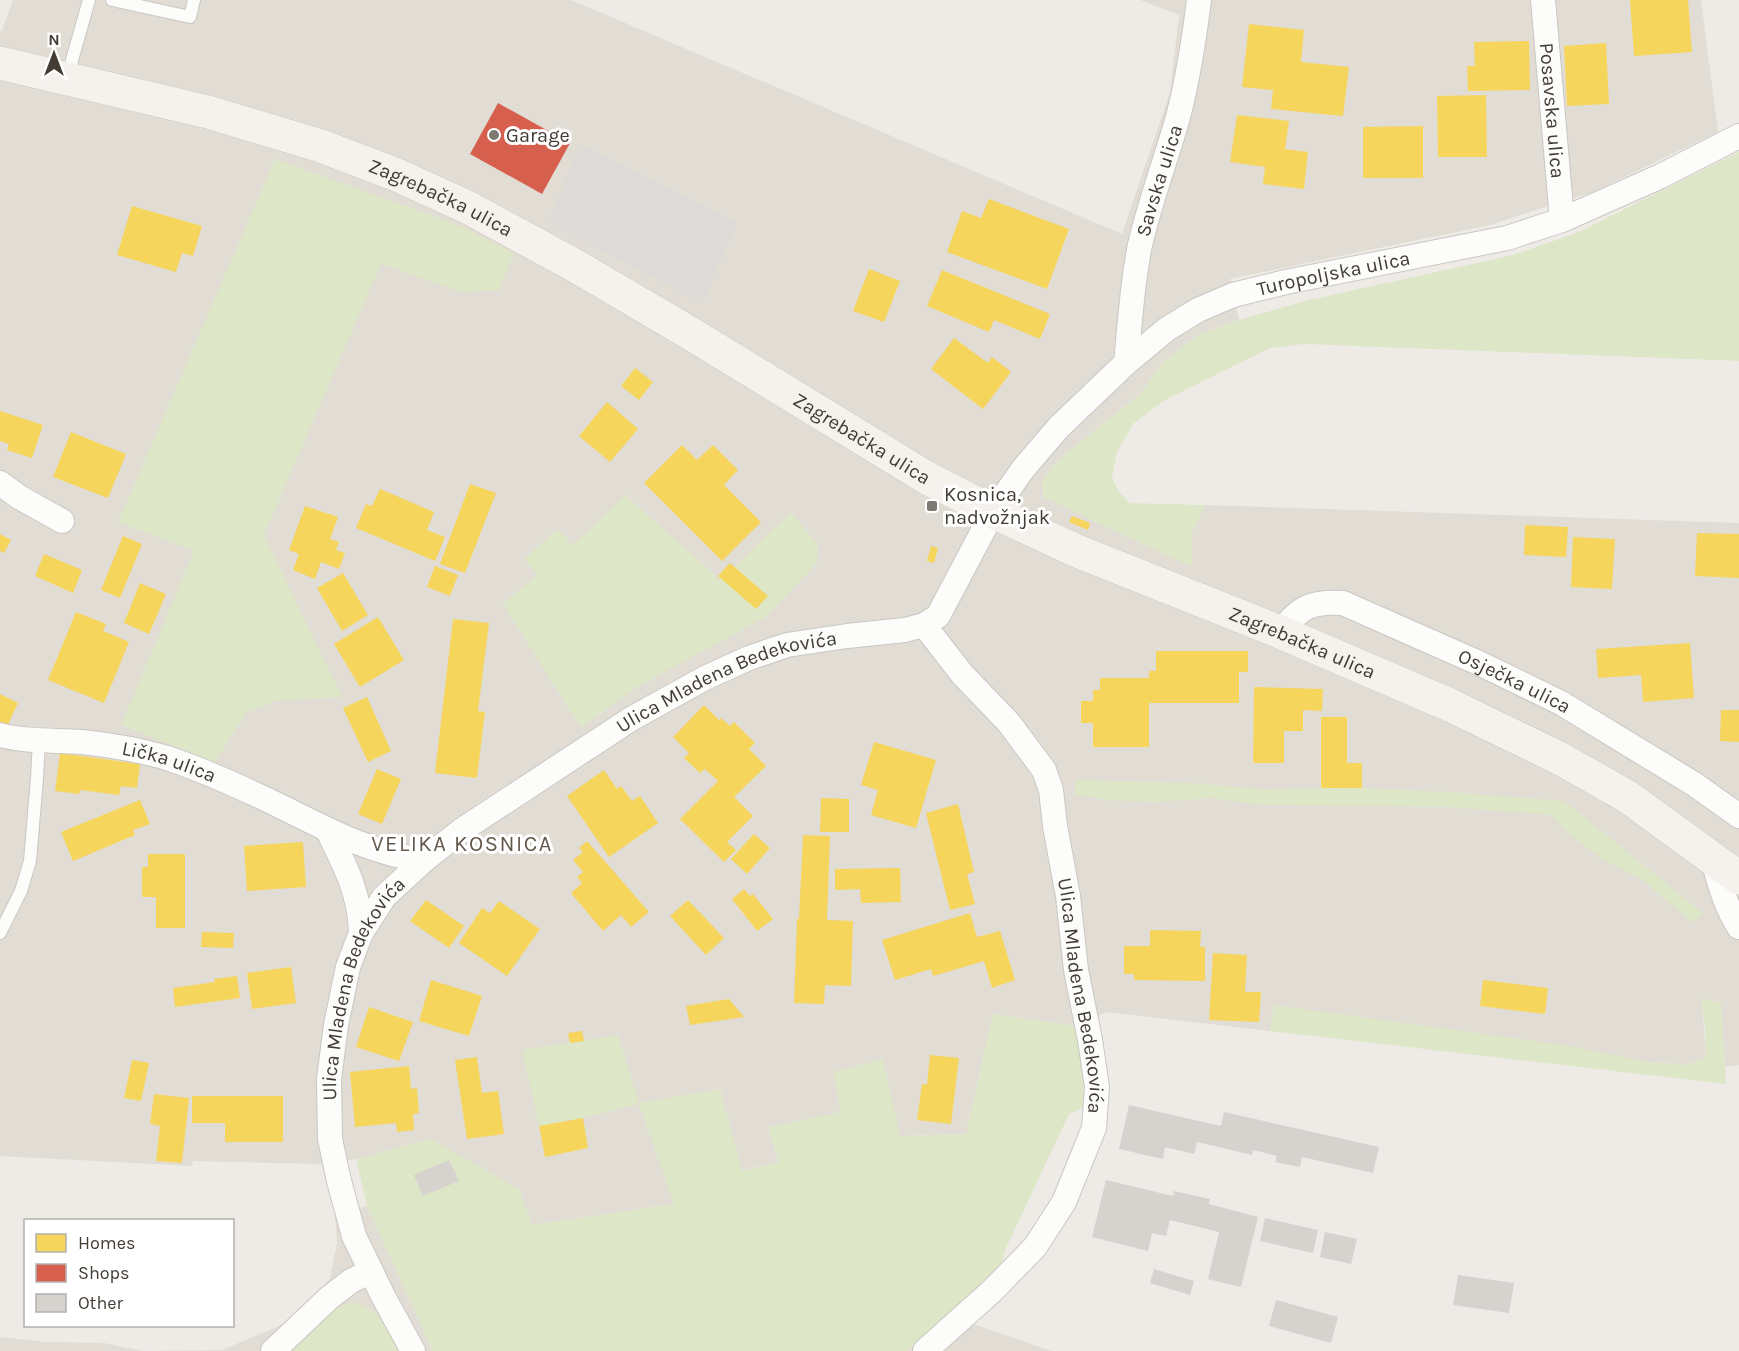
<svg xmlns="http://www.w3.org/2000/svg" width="1739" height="1351" font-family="Karla,sans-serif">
<rect width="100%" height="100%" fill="#eeebe7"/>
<g fill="#e1dcd4">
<path d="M13,0h558l551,234 48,-142 9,-77 -39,-15h561l17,132 -123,59 -105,34 -260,54 9,41 -41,15 -33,25 -26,35 -83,67 -14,19 1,16 149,69v-35l14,-26 533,18v542l-14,2 -4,-64 -19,-5 4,60 -20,7 -37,-3 -375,-57 -4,26 -164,-19 -29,14 -84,-12 -27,120 -66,2 -59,-24 -73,15 11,35 -38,9 -21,-82 -80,15 34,100 -142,21 -101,-86 -75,20 -34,5 -129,-3 -1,5 -192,-10v-1125h2z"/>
<path d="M367,1206l66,145h-433v-14l46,5 58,1 39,8 79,-1 60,-25 48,-46 7,-36 -2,-30z"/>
<path d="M945,1318l29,6 77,27h-144z"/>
</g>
<g fill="#dde7c8">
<path d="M1739,152v209l-435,-17 -34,4 -105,52 -32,24 -16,28 -5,26 7,14 11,11 76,2 -14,26v36l-149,-70 -1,-16 14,-19 83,-67 26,-35 33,-25 41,-15 66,-19 208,-46 66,-23z"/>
<path d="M275,159l186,67 53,27 -15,37 -38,2 -80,-28 -117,271 78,162 -66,4 -30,12 -31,49 -94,-37 73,-174 -76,-29z"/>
<path d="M625,495l96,85 70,-68 27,33 -1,18 -51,54 -129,70 -56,41 -78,-124 34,-29 -13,-16 34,-30 15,16z"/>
<path d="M1076,780l116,3 70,6 100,-1 87,4 115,9 139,112 -10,10 -48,-41 -44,-24 -33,-25 -17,-18 -103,-8 -189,-2 -47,-7 -56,4 -30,-1 -19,-1 -33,-6z"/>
<path d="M1701,998l20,5 5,81 -456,-53 4,-26 290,40 85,17 37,3 20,-7 -1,-32z"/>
<path d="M993,1014l84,12 6,31 4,49 -18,8 -63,134 -7,24 -92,79h-474l-66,-145 -11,-47 75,-20 88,50 13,36 142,-21 -35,-100 -56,14 -44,8 -17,-76 96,-15 21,68 81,-14 22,82 37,-9 -11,-35 73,-15 -8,-40 50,-13 17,77 66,-2z"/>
<path d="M351,1302c30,5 37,26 51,49h-115c19,-17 39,-42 64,-49z"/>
</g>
<path fill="#dddad7" d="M580,145l156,78 -34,80 -153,-81z"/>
<g fill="#f6d55c">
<path d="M1630,0h58l4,52 -58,4z"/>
<path d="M1249,24l55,6 -3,32 48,5 -6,49 -72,-7 2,-19 -31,-3z"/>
<path d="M1529,41l1,49 -62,1 -1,-25h8l-1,-24z"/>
<path d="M1606,43l3,61 -42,2 -3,-60z"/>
<path d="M1486,95l1,62h-49l-1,-61z"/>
<path d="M1237,115l52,6 -4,28 23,3 -4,37 -41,-5 2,-17 -35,-5z"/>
<path d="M1423,126v52h-60v-51z"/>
<path d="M989,199l80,30 -22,60 -100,-37 15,-41 19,7z"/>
<path d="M132,206l70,20 -9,30 -11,-3 -6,19 -59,-17z"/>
<path d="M869,269l31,12 -16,41 -31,-11z"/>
<path d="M942,270l108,44 -10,25 -46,-19 -5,12 -62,-26z"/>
<path d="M954,338l34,25 4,-6 19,15 -28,37 -52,-40z"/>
<path d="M635,368l18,14 -14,18 -18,-14z"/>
<path d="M607,402l31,27 -28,33 -31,-26z"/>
<path d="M0,411l43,14 -11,33 -25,-8 2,-6 -9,-3z"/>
<path d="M71,432l55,22 -18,44 -55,-21z"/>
<path d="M682,445l15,15 16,-15 25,25 -14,15 37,37 -39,39 -78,-78z"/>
<path d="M470,484l26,9 -31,80 -25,-9z"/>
<path d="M380,489l54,23 -7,18 18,7 -10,24 -79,-33 10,-24 6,2z"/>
<path d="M305,506l33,11 -8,22 9,3 -3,8 9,3 -6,16 -18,-7 -6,17 -22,-9 6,-16 -10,-4z"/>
<path d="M1072,516l18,7 -2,7 -19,-8z"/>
<path d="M1525,525l43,2 -2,30 -42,-2z"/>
<path d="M1697,533l42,1v44l-44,-2z"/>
<path d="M0,534l11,6 -7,13 -4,-2z"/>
<path d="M123,536l19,8 -22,54 -19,-8z"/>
<path d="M1573,537l42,2 -3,50 -41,-2z"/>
<path d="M931,546l7,2 -4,15 -7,-2z"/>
<path d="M44,554l38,16 -9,23 -38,-17z"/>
<path d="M730,563l38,33 -12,13 -38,-33z"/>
<path d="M435,566l23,9 -8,21 -23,-9z"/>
<path d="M343,573l25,42 -26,16 -25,-43z"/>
<path d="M140,583l26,11 -17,40 -25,-11z"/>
<path d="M76,612l30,12 -3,7 26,11 -25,61 -56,-23z"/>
<path d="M378,617l26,43 -44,27 -26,-43z"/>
<path d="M453,619l36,4 -11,88 7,1 -8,66 -42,-5z"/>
<path d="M1690,643l4,55 -51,4 -2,-27 -43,3 -2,-29z"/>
<path d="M1156,651h92v21h-9v31h-90v44h-56v-24h-12v-22h12v-11h7v-12h49v-7h7z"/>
<path d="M1254,687l69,2 -1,22 -19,-1v21h-19v32h-31z"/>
<path d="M0,694l18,9 -14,30 -4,-2z"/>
<path d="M367,697l24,54 -23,11 -25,-54z"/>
<path d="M704,705l15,15 2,-2 9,8 4,-4 21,21 -6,6 17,17 -32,31 19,19 -26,26 9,8 -12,12 -44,-43 38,-38 -13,-12 -5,4 -16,-15 5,-5 -16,-16z"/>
<path d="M1721,710h18v32l-19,-1z"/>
<path d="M1321,717h26v46h15v25h-41z"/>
<path d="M874,742l62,18 -20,68 -45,-13 7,-25 -17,-5z"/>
<path d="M60,753l80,11 -3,24 -16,-2 -2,9 -39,-5 -1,4 -24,-3z"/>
<path d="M377,769l24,10 -19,45 -24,-10z"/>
<path d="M604,770l13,19 4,-3 11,15 8,-5 18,27 -49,34 -42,-61z"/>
<path d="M821,798l28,1v33h-29z"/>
<path d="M140,800l10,24 -17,6 2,5 -62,26 -12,-29z"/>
<path d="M958,804l16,68 -7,2 8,30 -25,6 -24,-97z"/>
<path d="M754,834l16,14 -23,26 -16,-15z"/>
<path d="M803,835l27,1 -3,84 26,1 -2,65 -26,-1 -1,19 -30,-1 3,-84h2z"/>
<path d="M587,841l62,71 -18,15 -10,-12 -18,16 -32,-38 11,-10 -5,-6 6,-5 -10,-12 10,-8 -4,-4z"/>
<path d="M303,842l3,45 -59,4 -3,-45z"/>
<path d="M148,854h37v74h-29v-31h-14v-30h6z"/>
<path d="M900,868l1,34 -40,1 -1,-14 -25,1v-21z"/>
<path d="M744,889l6,7 3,-2 20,25 -16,12 -25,-32z"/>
<path d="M426,900l38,26 -15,22 -39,-27z"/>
<path d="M688,900l36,38 -18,17 -36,-39z"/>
<path d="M499,901l41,28 -33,47 -48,-33 23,-35 8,5z"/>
<path d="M970,913l7,24 23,-6 15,49 -23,8 -8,-27 -51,15 -2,-7 -36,11 -13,-40z"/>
<path d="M1150,930l51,1 -1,16h5v34l-71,-1v-6h-10v-28h26z"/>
<path d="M202,932l32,1 -1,15 -32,-1z"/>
<path d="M1213,953l34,2 -2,37h16l-2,30 -50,-2z"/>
<path d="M291,967l5,36 -44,6 -5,-36z"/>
<path d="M237,976l3,22 -65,9 -2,-19 42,-6 -1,-3z"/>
<path d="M431,980l51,16 -13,40 -50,-15z"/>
<path d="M1483,980l65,8 -3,26 -65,-8z"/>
<path d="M729,999l15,18 -54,8 -4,-19z"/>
<path d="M369,1007l44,15 -14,39 -43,-14z"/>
<path d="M582,1031l2,10 -14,2 -2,-10z"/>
<path d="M930,1055l29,3 -8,66 -34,-4 5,-36 5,1z"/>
<path d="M477,1057l5,36 16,-2 6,43 -37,5 -12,-79z"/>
<path d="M132,1060l17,3 -8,38 -17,-3z"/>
<path d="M409,1066l2,23 6,-1 2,25 -6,1 1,16 -17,2 -1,-9 -41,4 -5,-55z"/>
<path d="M154,1094l35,4 -7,65 -26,-2 4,-35 -10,-2z"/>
<path d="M192,1096h91v46h-58v-19h-33z"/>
<path d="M583,1118l5,30 -43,9 -6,-31z"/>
</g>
<path fill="#d6604d" d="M498,103l72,40 -28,51 -72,-40z"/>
<g fill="#d6d2ce">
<path d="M1129,1105l92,21 3,-14 155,35 -6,26 -71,-16 -2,10 -25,-5 2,-6 -24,-6 -1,5 -55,-13 -3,12 -29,-7 -2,12 -44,-10z"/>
<path d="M449,1160l10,21 -36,15 -9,-21z"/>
<path d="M1106,1180l67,16 1,-5 36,8 -1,5 49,13 -17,70 -33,-8 11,-47 -49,-12 -4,16 -14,-3 -4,18 -56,-14z"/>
<path d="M1265,1218l53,12 -5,23 -53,-12z"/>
<path d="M1325,1232l32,7 -6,25 -31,-7z"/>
<path d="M1154,1269l40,12 -4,14 -40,-12z"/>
<path d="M1458,1275l56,8 -5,30 -56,-8z"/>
<path d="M1276,1300l62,17 -7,26 -62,-17z"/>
</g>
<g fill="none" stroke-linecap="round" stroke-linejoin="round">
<g stroke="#cac7c3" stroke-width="14">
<g id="lane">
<path d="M112,0l78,17 4,-17"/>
<path d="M70,78l2,-18 17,-60"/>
<path d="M0,933l21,-42 9,-30 7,-83 2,-37"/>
</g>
</g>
<g stroke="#cac7c3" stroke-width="26">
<g id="street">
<path id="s1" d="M1543,0l19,220"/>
<path id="s2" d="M1126,363c4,-39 6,-80 14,-118 10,-44 26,-85 38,-128 10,-38 16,-77 21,-117"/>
<path d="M0,483l19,14 43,24"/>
<path id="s3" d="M924,625l38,49 47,49 35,47 7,20 4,36 13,70 8,74 14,70 7,47 -3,41 -30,74 -29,45 -43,44 -67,60"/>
<path id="s4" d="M1280,632c20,-25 31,-31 63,-29l138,61 80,39 133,81 45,32"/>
<path id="s5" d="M0,735c27,7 54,5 82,7 28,3 58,8 85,16 42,14 85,34 125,54 42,21 85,43 132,48"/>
<path d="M328,831c17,35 32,62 33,102"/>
<path d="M1713,860c7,25 12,45 26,67"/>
<path d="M273,1351l57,-54 21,-16 20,-10"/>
<path id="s6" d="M413,1351l-30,-55 -29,-60 -15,-55 -9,-42 -1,-60 7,-54 12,-58 13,-34 23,-36 40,-37 38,-30 169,-111 74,-41 44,-20 38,-13 60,-9 58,-6 19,-5 14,-9 55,-104 30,-43 36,-42 67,-64 41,-34 31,-19 35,-15 53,-13 221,-44 55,-18 99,-44 78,-40"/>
</g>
</g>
<g stroke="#cfcac1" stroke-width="34">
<g id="secondary">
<path id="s7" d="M0,63l208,49 113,34 76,29 70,32 107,58 114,67 239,146 66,34 84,39 203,81 172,74 109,53 67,38 111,81"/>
</g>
</g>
<use href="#lane" stroke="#fcfcfb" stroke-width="12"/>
<use href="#street" stroke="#fcfcfb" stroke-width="24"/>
<use href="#secondary" stroke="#f5f2ed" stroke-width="33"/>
</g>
<g fill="#7e7973" stroke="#fff" stroke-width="2">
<circle cx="494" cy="135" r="6"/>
<rect x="926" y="500" width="12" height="12" rx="3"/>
</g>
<g text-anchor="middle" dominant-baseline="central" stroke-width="6" stroke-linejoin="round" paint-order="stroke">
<g font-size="20" fill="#423c34" stroke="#fff">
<text stroke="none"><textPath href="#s1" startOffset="111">Posavska ulica</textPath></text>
<text stroke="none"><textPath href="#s2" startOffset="186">Savska ulica</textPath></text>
<text stroke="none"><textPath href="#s7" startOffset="462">Zagrebačka ulica</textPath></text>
<text stroke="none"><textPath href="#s6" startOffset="1664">Turopoljska ulica</textPath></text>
<text stroke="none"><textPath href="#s7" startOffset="948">Zagrebačka ulica</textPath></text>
<text stroke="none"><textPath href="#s7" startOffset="1434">Zagrebačka ulica</textPath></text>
<text stroke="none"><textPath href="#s4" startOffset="262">Osječka ulica</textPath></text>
<text stroke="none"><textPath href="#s6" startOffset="891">Ulica Mladena Bedekovića</textPath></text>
<text stroke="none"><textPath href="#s5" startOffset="172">Lička ulica</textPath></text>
<text stroke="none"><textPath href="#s6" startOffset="387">Ulica Mladena Bedekovića</textPath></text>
<text stroke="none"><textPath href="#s3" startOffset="418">Ulica Mladena Bedekovića</textPath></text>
</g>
<g font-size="20" fill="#423c34" stroke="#fff" text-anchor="start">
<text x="506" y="135">Garage</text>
<text x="944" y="494">Kosnica,<tspan x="944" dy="23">nadvožnjak</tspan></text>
</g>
<g font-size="22" letter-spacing="1.5" fill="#64594c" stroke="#fff">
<text x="462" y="844">VELIKA KOSNICA</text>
</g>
</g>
<rect x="24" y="1219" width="210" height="108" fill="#ffffff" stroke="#b3b1ae" stroke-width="1.5"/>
<rect x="36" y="1234" width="30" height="18" fill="#f6d55c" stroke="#b3b1ae" stroke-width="1.5"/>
<text x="78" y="1249" font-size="18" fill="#423c34">Homes</text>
<rect x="36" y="1264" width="30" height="18" fill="#d6604d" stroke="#b3b1ae" stroke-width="1.5"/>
<text x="78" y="1279" font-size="18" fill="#423c34">Shops</text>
<rect x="36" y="1294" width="30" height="18" fill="#d6d2ce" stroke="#b3b1ae" stroke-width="1.5"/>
<text x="78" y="1309" font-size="18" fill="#423c34">Other</text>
<g transform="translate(54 54)" stroke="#ffffff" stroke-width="4.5" paint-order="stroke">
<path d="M0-4.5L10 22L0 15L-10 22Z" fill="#423c34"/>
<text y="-9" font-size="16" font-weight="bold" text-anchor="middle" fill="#423c34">N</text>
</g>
</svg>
